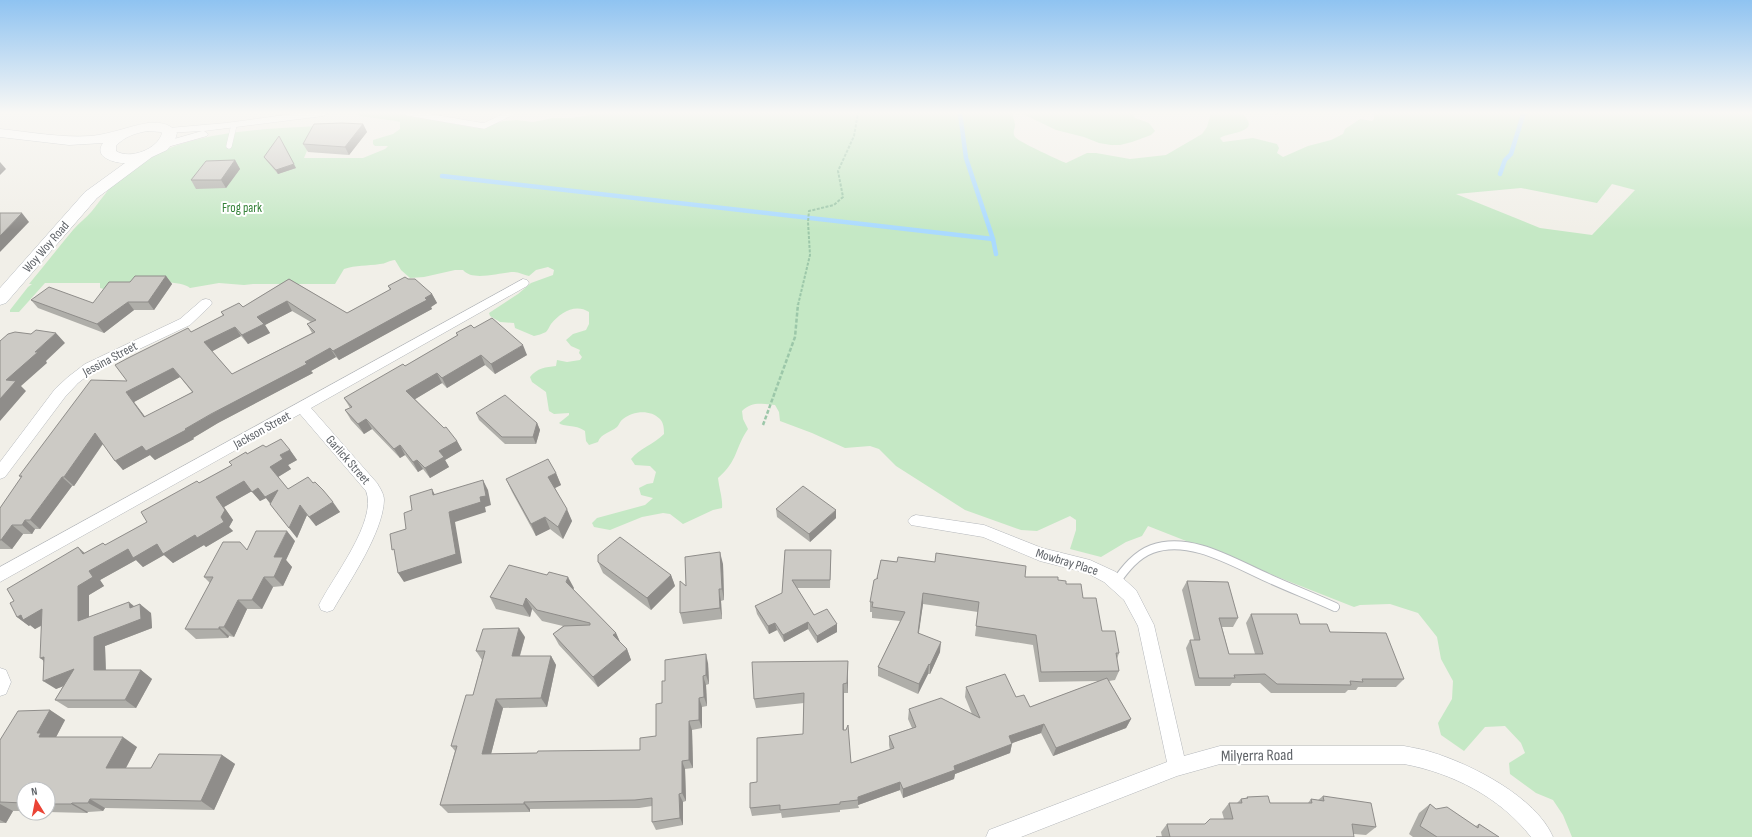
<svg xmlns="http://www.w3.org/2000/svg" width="1752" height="837" font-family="'Sofia Sans Condensed',sans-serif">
<rect width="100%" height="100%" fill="#f1efe8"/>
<g fill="#c5e8c5" fill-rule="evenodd">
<path d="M356,113h39l81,15 28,-7 12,-1 17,2 20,-4h17l35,-5h408c-1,5 2,7 2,12 0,4 -3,7 0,12 4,5 44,23 51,26l21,-10h9l34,6 36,-4 36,-21 5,-7 4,-14h30c24,20 -14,19 -21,25l3,4 30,-4 24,6 2,4 -2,5 6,4 25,-11 23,-6 12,-6 2,-5 15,-10 12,2 2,-2v-5l1,-1h377v724h-180l-9,-22 -10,-15 -17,-7 -26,-19 -1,-11 16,-10 -4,-10 -16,-17 -20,1 -21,24 -23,-16 -3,-12 14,-24 1,-18 -12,-22 -4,-22 -19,-24 -28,-9 -30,1 -6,2 -206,-81 -6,10 -16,6 -25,15 -31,-8 6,-19v-10l-6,-4 -33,15 -16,-1 -56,-20 -69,-44 -17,-17 -9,-3 -25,2 -33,-15 -32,-12 -1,-9 -4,-7c-13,-1 -23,-4 -33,6l1,8 5,10c-13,19 -10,32 -30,49 1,10 5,21 4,30l-9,2 -30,14 -13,-10 -7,-1 -21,4 -32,13 -16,-3 -2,-4 5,-5 48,-13 8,-7 -12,-3 -2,-7 8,-4 6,-1 3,-11 -6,-6 -15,-1 -4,-6c8,-10 23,-15 33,-25 0,-4 0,-11 -4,-15 -10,-10 -27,-8 -37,0 -3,2 -4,6 -6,8 -7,6 -16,6 -19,15l-9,3 -3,-4 -1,-10c-10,-7 -22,-4 -26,-8l10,-8v-2l-15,1 -5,-3 -3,-19 -14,-10 -2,-5c7,-9 16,-10 26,-11l1,-6 10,2 13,-2 2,-3 -3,-4 1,-3 -9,-4 -5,-6 7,-6 13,-4 3,-6v-12c-14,-9 -29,1 -38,12 -2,3 -3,6 -5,8 -4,2 -8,3 -12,4l-19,-8 -1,-5 -14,-1 -10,-6 -1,-3 29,-19 13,-11 22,-8 1,-5 -6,-3 -12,3 -7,6c-5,-1 -10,-4 -15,-4 -14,0 -41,10 -51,-2h-8l-31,7 -14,1 -9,-8 -6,-10c-5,0 -10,4 -15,4 -13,2 -24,1 -36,5l-9,15h-82l-9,1 -25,-2 -29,5c-14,-12 -67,-1 -86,1l-4,-1v-5h-55l-26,29h-9v-2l18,-23 4,-3h-3c15,-18 29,-36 44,-54 6,-7 13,-12 19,-19 9,-11 18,-25 29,-35 55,-45 129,-46 196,-50l-13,32h59l22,-9 3,-3h-13l-2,-2v-4l20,-6 7,-5v-7l-4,-1 -36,-5zM1612,184l23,6 -43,45 -52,-7 -84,-34 65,-6 76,15z"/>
<path d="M1021,113h112l2,5 14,5 6,8 -4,4 -19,7 -12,3h-9l-12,-2 -15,-6 -28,-7z"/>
</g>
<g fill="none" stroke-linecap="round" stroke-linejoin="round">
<g stroke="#aadaff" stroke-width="4.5">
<path d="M1500,174l5,-14 6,-6 12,-39 3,-2"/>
<path d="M442,176l551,63 -27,-81 -6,-45"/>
<path d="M993,239l3,15"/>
</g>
<g stroke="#b5b8bc" stroke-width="6">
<g id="lane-far1">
<path d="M408,113l76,13 27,-13"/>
<path d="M229,146l5,-21"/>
</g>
</g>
<g stroke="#b5b8bc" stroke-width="10">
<path id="lane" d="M1116,582c9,-13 20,-27 36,-33 38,-14 82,14 116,29 22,10 45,19 67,29"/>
</g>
<g stroke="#b5b8bc" stroke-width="1">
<g id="street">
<path d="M300,113h28l-5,3 -119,15 4,3 -1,2 -43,12 -5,-3 1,-2 42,-12 -37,2 -1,-2 1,-2 4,-1 57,-5z"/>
<path d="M523,279l4,1 2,3 -2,3 -216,122 66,75c3,5 7,11 7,17 -1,33 -35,82 -51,110l-6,2 -6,-2 -2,-5c13,-27 59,-84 47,-114l-66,-77 -300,168v-15z"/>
<path d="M206,299l4,1 2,3 -2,3 -20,19 -95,45 -17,13 -13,14 -60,80 -5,2v-17l55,-73 13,-12 17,-13 95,-45 22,-19z"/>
<path d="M916,515l68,10 58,23 48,12 26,12 20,18 18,35 30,131 36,-10h184c9,2 18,3 27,6 40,12 105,45 122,85h-22c-31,-40 -79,-64 -127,-73h-184l-43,12 -156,61h-35l3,-7 178,-68 -29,-136 -14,-26 -20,-18 -17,-9 -47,-12 -57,-24 -72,-12 -3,-4 3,-4z"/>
<path d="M0,668l6,2 5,12 -5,12 -6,2z"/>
</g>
</g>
<g stroke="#b6babf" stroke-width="1">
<path id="secondary" d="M148,123c12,-1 22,0 29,10l-2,7 -8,10 -15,7 -55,41 -91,105 -6,2v-17l85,-96 40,-29c-11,0 -32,-6 -22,-20l-34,2 -69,-8v-8c30,3 61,9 91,7 20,-2 38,-10 57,-13zM148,131l13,1 1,1c-4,16 -32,27 -46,18v-5c8,-9 19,-13 32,-15z"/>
</g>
<path stroke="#9cc7a9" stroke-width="2" stroke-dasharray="3 1.5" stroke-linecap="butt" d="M798,305l12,-50 -2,-33 1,-11 25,-6 9,-8 -5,-26 16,-35 4,-23"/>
<path stroke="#9cc7a9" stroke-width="2.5" stroke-dasharray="4 2" stroke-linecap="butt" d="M763,425l32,-88 3,-33"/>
<use href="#lane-far1" stroke="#fff" stroke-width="5.5"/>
<use href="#lane" stroke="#fff" stroke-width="8"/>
<use href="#street" fill="#fff" fill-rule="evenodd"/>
<use href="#secondary" fill="#fff" fill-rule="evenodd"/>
</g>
<g fill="#afaea9" fill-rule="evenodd">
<path d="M363,124l4,8 -18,23 -41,-3 -5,-8z"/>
<path d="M264,157l32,11 -18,6 -11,-13z"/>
<path d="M235,160l5,9 -14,19 -30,1 -5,-9z"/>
<path d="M166,276l6,8 -18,26h-20l-30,23 -66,-25 -7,-8 62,3 37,-21z"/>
<path d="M289,279l58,34 43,-23 -2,-4 20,-7 24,15 5,9 -6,4 1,2 -19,10 -74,41 -3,-3 -25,14 2,2 -95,50 -25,15 1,1 -39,21 -5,-5 -27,15 -20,-26 -29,42h-2l-32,43h-5l-3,5h-9l-11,15h-12v-41l21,-30 -2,-2 108,-95 64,-49 32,-16 -2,-4 22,-5zM292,311l19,11 -4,2 5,9 -80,41 -20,-23 29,-15 7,8 22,-11 -5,-8zM180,377l12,15 -47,25 -11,-15z"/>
<path d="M474,328l53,27 -32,19 -10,-9 -38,23 -5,-5 -27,16 42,42 5,9 -17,10 4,7 -19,11 -7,-9 -5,3 -13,-17 -5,3 -28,-29 -8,5 -13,-14 -6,-10 5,-2 -6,-10 61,-32 52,-30 -1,-3z"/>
<path d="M476,413l61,10 3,7 -4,14h-31l-26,-24z"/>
<path d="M266,447l24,3 7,10 -9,5 3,4 -13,8 10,12 25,-6 27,29 -24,14 -9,-11 -10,23 -31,-40 -6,3 -8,-10 -28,16 9,13 -4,7 4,4 -27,16 -2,-2 -31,18 -9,-8 -21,12 -7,-7 -36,20 4,6 -15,9v22l45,-11 17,7 1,15 -47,18 1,24h35l11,9 -16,29h-68l-13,-8 8,-14 -7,3 -13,-28 -2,-35 -6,3 -5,-4 -1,1 -12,-9 -3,-16 71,-48 18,-10 3,2 41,-23 52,-39 33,-18 15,-11z"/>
<path d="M556,473l5,12 -6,3 17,33 -9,18 -13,-10 -14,7 -24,-44 -6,-13z"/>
<path d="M776,509l60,9 -26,24 -33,-25z"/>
<path d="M295,541l-9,19 6,7 -9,19 -10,1 -11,22h-15l-13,28 -5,-1 -1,2 -32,1 -11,-10 25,-46 -6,-6 43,-27z"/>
<path d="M785,550h46v8l-1,30h-33l17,27 23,9v8l-20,11 -9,-14 -24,13 -7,-12 -8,4 -12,-20 -2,-8 27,-13z"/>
<path d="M881,560l144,17 33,3 8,4 17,14 19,33 17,22 -2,6 2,12 -4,9 -6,1 22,38 -5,9 -73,28 -12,-23 -29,10 -2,10 -55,21 -1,5 -51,19 -3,-8 -42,15 1,3 -19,2v2l-58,6 -1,-5 -29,3 -2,-8 7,-26 46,-48 1,-31 -48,5 -2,-9 94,-38v32h-4v37l7,33 39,-13 -1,-5v-9l23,-8 -4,-9 1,-10 63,5 -7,-17 1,-10 50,10 14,10 69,-26 -60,1 -6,-37 -58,-9 3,-24 -55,-8 -4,29 21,19 -10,22h-2l-10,20 -40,-18v-9l22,-46 -28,-3v-6h-2v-10l7,-23z"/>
<path d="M598,562l73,13 4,11 -24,24 -48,-37z"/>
<path d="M723,564l1,36 -3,1 1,18 -39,5 -3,-11 6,-27z"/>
<path d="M1187,581l51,37 -5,9h-11l7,27h26l-9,-31 5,-9 49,10 30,8 74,47 -8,8h-38l-2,3h-8l-3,3h-74l-11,-10h-28l-2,3h-35l-9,-38 4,-8h4l-12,-50z"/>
<path d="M574,588l-1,1 43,44 4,9 7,7 4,11 -33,27 -39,-42 -6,-11 10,-8 -21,-5 -10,-12 -2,8 -34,-8 -6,-12z"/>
<path d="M525,637l-5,19h31l5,9 -9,42 -44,1 -12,46 46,-1 103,-3 16,-14 6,-33 3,-22 43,-18 1,21 -3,1 1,21 -5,1v21l-10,2 1,38 -8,1 1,32 -3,1v23l-27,5 -4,-8v-16l-13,2 -109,1v3l-82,1 -8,-8 15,-54 -4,-5 22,-51 9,-35 -6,-9z"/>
<path d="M50,710l15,10 -9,17 81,10 -11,21h25l71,-13 13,9 -21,46 -109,-2 -2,3 -15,1 -1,1 -39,-1v-23h-24v22h-11l-7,12h-6v-83z"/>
<path d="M1323,796l53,31 -10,8 -12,-1 -192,3 -1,-5 6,-8h38l19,-5 -2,-7 7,-9h8l4,-4 5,-1 1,-1 23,6h38l3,-4 7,1z"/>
<path d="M1430,804l6,5 40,17 3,-2 20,13h-86l-4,-3 10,-21z"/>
</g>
<g fill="#8f8d8a">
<path d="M1276,113h4l-5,2z"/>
<path d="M363,124l4,8 -18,23 -4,-8z"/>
<path d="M235,160l5,9 -14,19 -5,-8z"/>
<path d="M0,162l6,7 -6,6z"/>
<path d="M294,164l2,4 -18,6 -2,-4z"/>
<path d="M22,213l7,9 -29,30v-16z"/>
<path d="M166,276l6,8 -18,26 -6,-8z"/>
<path d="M432,294l5,9 -6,4 1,2 -93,51 -6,-9z"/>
<path d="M287,301l5,10 -27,14 5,8 -22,11 -6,-9 15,-18z"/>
<path d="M128,302l6,8 -30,23 -7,-9z"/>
<path d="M235,327l6,9 -30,16 -7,-10z"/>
<path d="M56,333l9,10 -19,18 1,2 -26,23 5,5 -26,30v-22l6,-19 29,-28z"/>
<path d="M523,345l4,10 -32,19 -4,-10z"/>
<path d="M330,348l6,9 -25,14 2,2 -95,50 -25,15 1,1 -39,21 -5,-5 -27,15 -8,-9 27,-15 43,-17z"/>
<path d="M481,355l4,10 -38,23 -5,-10z"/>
<path d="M173,368l7,9 -46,25 18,24 -8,-9 -18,-25z"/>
<path d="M437,373l5,10 -30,18 -6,-10z"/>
<path d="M366,419l6,10 -8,5 -6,-10z"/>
<path d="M537,423l3,7 -4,14 -3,-7z"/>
<path d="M95,433l9,9 -30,44 -10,-9z"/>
<path d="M457,441l5,9 -17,10 4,7 -19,11 -5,-10 14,-17z"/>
<path d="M400,445l5,10 -5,3 -6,-9z"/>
<path d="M290,450l7,10 -9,5 3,4 -13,8 -8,-10 10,-12z"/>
<path d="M417,460l6,9 -5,3 -5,-10z"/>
<path d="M556,473l5,12 -8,4 -5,-12z"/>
<path d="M62,477l10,9 -32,43 -10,-9z"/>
<path d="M483,480l5,10 3,15 -6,2 1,5 -31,10 7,41 -58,19 -6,-9 51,-61 31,-15z"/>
<path d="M244,481l8,10 -28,16 9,13 -4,7 4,4 -27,16 -2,-2 -31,18 -9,-8 -21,12 -7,-7 -36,20 4,6 -15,9v35l-11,-9v-35l11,-15 39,-22 29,-5 64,-27 -5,-20z"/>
<path d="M258,488l20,2 -5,17 -7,-9 -6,3 -8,-9z"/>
<path d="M432,489l5,10 -4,-4z"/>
<path d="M333,502l7,10 -24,14 -7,-9z"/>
<path d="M300,505l7,10 -10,23 -8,-10z"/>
<path d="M567,509l5,12 -9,18 -5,-12z"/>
<path d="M836,510v8l-26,24 -1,-8z"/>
<path d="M545,517l5,12 -14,7 -5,-12z"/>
<path d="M25,520l10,9 -3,5 -10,-9z"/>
<path d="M12,525l11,9 -11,15 -11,-9z"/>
<path d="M287,531l8,10 -9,19 6,7 -9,19 -9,-9v-20z"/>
<path d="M78,547l11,10 -6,-3z"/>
<path d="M720,552l3,12 1,36 -2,-11z"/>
<path d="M671,575l4,11 -24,24 -4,-12z"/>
<path d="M264,577l9,10 -11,22 -10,-9z"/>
<path d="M568,577l6,11 -3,5 -5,-11z"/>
<path d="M719,589l2,12 1,18 -2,-11z"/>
<path d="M923,593v11l-6,39 1,-10z"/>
<path d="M526,598l6,11 -2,8 -7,-11z"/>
<path d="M238,600l9,9 -13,28 -10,-10z"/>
<path d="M129,602l11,9 -10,-3z"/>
<path d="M140,604l11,9 1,15 -47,18 1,33 -12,-9v-33z"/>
<path d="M42,609l12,9 -19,11 -5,-4 -1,1 -12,-9 4,-2z"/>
<path d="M808,622v7l-24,13 -1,-7z"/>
<path d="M775,623l2,7 -8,4 -1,-8z"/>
<path d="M837,624v8l-20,11v-7z"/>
<path d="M219,627l10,9 -1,2 -9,-9z"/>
<path d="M519,628l6,9 -8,28 -5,-9z"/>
<path d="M616,633l5,11 -8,-9z"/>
<path d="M941,642l-1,10 -10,22v-9z"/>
<path d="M627,649l4,11 -33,27 -5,-10z"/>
<path d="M706,654l2,9 1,21 -3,-9z"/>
<path d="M551,656l5,9 -9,42 -6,-9z"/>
<path d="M44,657l8,10 -12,-9z"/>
<path d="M848,661v32l-1,-10z"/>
<path d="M929,664l-1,10 -10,20 1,-10z"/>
<path d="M74,669l11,9 -29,11 -13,-8z"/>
<path d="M141,670l11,9 -16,29 -11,-8z"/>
<path d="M703,676l3,9 1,21 -3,-9z"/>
<path d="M843,684l1,9v46l-1,-9z"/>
<path d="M699,698l3,9v21l-3,-8z"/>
<path d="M496,699l7,9 -14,54 -7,-8z"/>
<path d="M50,710l15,10 -11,21 -15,-4 -2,-4z"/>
<path d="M1131,719l-5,9 -73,28 3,-8z"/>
<path d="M689,721l3,9 1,38 -4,-8z"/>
<path d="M1044,724l-3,9 -34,12 2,-9z"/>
<path d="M123,737l14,10 -16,30 -15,-9z"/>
<path d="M1012,744l-2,9 -55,21 -1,5 -51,19v-9l51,-23z"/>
<path d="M222,755l13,9 -21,46 -13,-9z"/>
<path d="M682,761l3,8 1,32 -4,-8z"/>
<path d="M900,782v8l-42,15v-8z"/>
<path d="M679,794l4,8v23l-3,-7z"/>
<path d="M90,799l15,9 -2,3 -15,-8z"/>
<path d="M524,802l6,7v3l-6,-8z"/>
<path d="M72,803l16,9 -1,1 -16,-9z"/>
<path d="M0,804l13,7 -7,12 -6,-3z"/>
</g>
<g fill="#cccac5" stroke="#8f8d8a" fill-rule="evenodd">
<path d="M342,123l21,1 -18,23 -42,-3 11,-20z"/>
<path d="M279,136l15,28 -18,6 -12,-13z"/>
<path d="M235,160l-14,20h-30l15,-19z"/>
<path d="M0,213h22l-22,23z"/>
<path d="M135,276h31l-18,26h-20l-31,22 -66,-24 18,-13 44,16 16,-21h21z"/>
<path d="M405,277l3,2h7l17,15 -7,4 2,2 -19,10 -75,41 -3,-3 -25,14 2,2 -96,50 -26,15 1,1 -40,21 -4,-5 -27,15 -20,-28 -31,44h-2l-32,43h-5l-3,5h-10l-11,15h-1v-32l22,-32h-3l72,-96 36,1 -12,-16 13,-7 60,-30 3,4 33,-17 -3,-3 18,-9 4,4 46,-28 58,34 44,-24 -3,-3zM287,301l29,19 -9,4 8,8 -83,42 -28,-32 31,-15 7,8 22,-11 -7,-7zM173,368l20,24 -49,25 -18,-25z"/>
<path d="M492,318l31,27 -32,19 -10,-9 -39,23 -5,-5 -31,18 38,37 2,-1 11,14 -18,10 5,6 -19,11 -8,-8 -4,2 -13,-17 -6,4 -28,-30 -8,5 -13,-14 7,-3 -8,-9 59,-34 2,2 53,-31 -2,-2 15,-8 3,3z"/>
<path d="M36,330l20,3 -21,19h3l-32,28 10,1 -16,18v-58l8,-7 7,-2 16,2z"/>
<path d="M505,395l32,28 -4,14h-31l-26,-24z"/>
<path d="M281,439l9,11 -10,5 3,4 -13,8 18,22 20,-12 5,6 2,-1 8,8 10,12 -24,15 -9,-12 -11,23 -19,-24 8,-14 -13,7 -7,-9 -6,4 -8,-11 -28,16 9,13 -4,7 3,5 -27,16 -2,-3 -32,19 -6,-10 -24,14 -5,-9 -39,22 4,6 -15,9v35l51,-19 1,6 10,-4 1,15 -47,18v33h47l-16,30h-70l19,-31 -31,12 1,-24 -4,1 2,-49 -19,11 -2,-5 -4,2 -7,-14 4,-2 -7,-12 71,-42 5,7 20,-11 2,2 42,-23 -6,-10 56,-31 2,2 33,-18 -3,-3 17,-10 1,2 16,-9 3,2z"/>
<path d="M548,459l8,14 -8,4 19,32 -9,18 -13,-10 -14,7 -25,-45z"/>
<path d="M483,480l3,16 -6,1 1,5 -32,10 7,42 -58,19 -4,-24 -2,1 -2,-16 16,-5 -2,-16 8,-3 -2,-14 22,-7 1,6z"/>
<path d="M803,486l33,24 -27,24 -33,-25z"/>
<path d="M256,531h31l-13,26h9l-9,20h-10l-12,23h-14l-14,27h-5v2h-34l28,-52h-9l19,-35h17l7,8z"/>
<path d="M620,537l51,38 -24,23 -49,-36v-7z"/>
<path d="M785,550h46l-1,30h-38l22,35 13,-6 10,15 -20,12 -9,-14 -25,13 -8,-12 -7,3 -13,-20 27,-13z"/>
<path d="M720,552l2,37h-3l1,19 -40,5v-32l6,5 -1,-29z"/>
<path d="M936,553l90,13 -1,11h33v3l8,1v3h15l2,14h13l6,33h13l4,22h-3l3,18 -78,1 -5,-37 -60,-9 3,-24 -56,-9 -5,40 23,9 -11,23 -1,-1 -10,20 -41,-17 27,-55 -33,-5 1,-5h-3l4,-22 4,-2h-1l4,-18 16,2 1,-5 37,5z"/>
<path d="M509,565l38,10 2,-3 19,5 -2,5 50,51 -3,2 14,14 -34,28 -40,-43 11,-8 26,-1v-2l-53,-13 -11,-12 -3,8 -33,-9z"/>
<path d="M1187,581l41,1 10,36h-19l10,36h34l-12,-40h46l3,10h27l3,8 56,1 18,46h-42l1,3 -13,-1 1,4 -74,-1 -12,-10 -31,1 1,3h-36l-9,-38h10z"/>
<path d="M519,628l-7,28h39l-10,42 -45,1 -14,55 55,-1 1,-2 102,-1v-12l16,-2v-32l6,-1v-22h3v-21l41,-6v21l-3,1 1,21 -5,1v22l-10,1v39l-7,1v32l-3,1 1,24 -28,4v-24l-17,2 -111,2v2l-84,1 17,-59h-6l15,-51h7l12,-44h-9l7,-22z"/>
<path d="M848,661l-1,22 -4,1v46h3l2,-5 3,38 43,-15 -5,-12 27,-9 -7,-18 32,-11 39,20 -14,-31 39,-13 11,23 8,-2 6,12 77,-29 24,41 -75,29 -12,-24 -35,12 3,8 -58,22 1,4 -52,19 -3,-7 -42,15v3l-18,2v2l-60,6v-5l-30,3v-25l7,-1v-44l46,-4 1,-41 -50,6 -2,-37z"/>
<path d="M50,710l-13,23h4l-2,4h84l-17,31h45l8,-14 63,1 -21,46 -111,-2 -2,4h-16l-1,1h-23v-15h-24v14l-24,-1v-62l18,-29z"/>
<path d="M1268,796l2,7h42l-1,-4 13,2 -1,-5 48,7 5,24 -24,-3 2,13h-198h14l-3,-13h38l5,-5h23l-4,-16h13l-1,-4 7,-1 -1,-1z"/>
<path d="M1430,804l6,5 11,-2 31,21 1,-4 20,13h-62l-17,-11z"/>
</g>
<linearGradient id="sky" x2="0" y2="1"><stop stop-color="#8fc3f1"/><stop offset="0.49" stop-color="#f9f8f5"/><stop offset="1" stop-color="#f9f8f5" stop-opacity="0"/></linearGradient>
<rect width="1752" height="230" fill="url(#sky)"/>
<g text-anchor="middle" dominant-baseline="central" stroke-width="4" stroke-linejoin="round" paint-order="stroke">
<g font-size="13" fill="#348238" stroke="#fff">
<text x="242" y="208">Frog park</text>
</g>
<g font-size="13" fill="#5f6368" stroke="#fff">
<text transform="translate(46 247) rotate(-49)">Woy Woy Road</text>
<text transform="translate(110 359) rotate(-28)">Jessina Street</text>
<text transform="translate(262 430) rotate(-29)">Jackson Street</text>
<text transform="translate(348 460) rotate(49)">Garlick Street</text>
<text transform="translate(1067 562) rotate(17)">Mowbray Place</text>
</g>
<g font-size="16" fill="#5f6368" stroke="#fff">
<text transform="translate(1257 756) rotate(-1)">Milyerra Road</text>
</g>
</g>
<g transform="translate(36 801) rotate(350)"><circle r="19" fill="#ffffff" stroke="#bfc1c3"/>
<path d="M0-3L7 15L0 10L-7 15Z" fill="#ea4335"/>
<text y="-6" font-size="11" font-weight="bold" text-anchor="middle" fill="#5f6368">N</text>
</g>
</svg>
